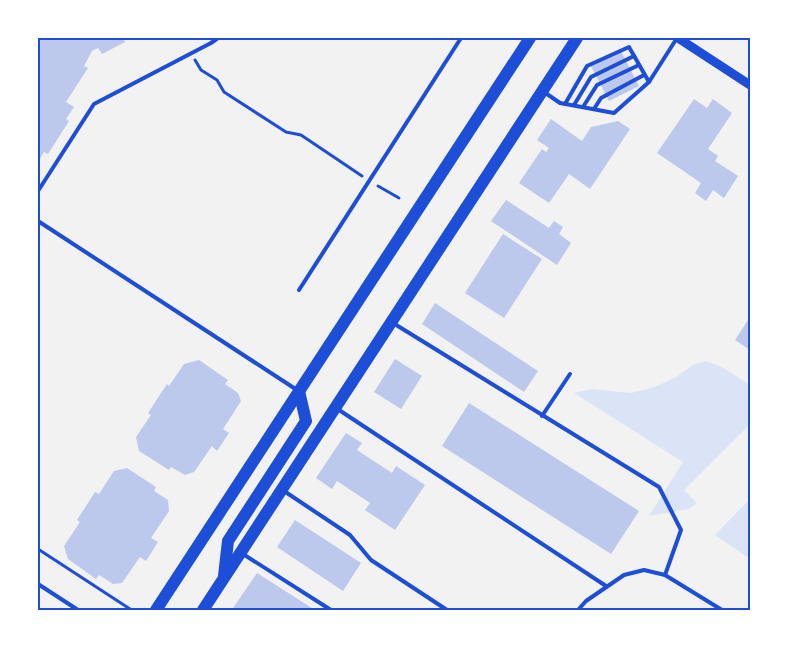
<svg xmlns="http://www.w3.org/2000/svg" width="788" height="648" font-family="'Public Sans',sans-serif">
<rect width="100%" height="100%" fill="#f2f2f2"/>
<g fill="#dbe4f7">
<path d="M706,361l14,5 30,19v39l-66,66 13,13 -8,6 -40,7 34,-54 -109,-69 17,-4 40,4 24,-6 21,-10 17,-12z"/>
<path d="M750,499v60l-35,-24z"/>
</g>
<g fill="#bdc9ec">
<path d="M38,38h85l2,4 -23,12 -4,-6 -6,3 -8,15 4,2 -22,34 8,5 -8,12 3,2 -21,33 -4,-2 -6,10z"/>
<path d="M620,49l19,37 -30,15 -19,-37z"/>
<path d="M694,99l13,9 6,-9 19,14 -24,36 10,7 -3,5 23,15 -14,22 -11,-8 -7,11 -11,-8 6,-10 -44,-30z"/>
<path d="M551,119l31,22 9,-14 27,-6 12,8 -40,60 -21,-15 -20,29 -30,-20 23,-34 4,3 3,-4 -12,-8z"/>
<path d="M506,200l43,28 5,-7 9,6 -4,7 12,9 -14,22 -66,-44z"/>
<path d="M503,234l39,25 -38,59 -39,-25z"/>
<path d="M435,303l103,68 -14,21 -102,-68z"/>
<path d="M750,317v33l-15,-10z"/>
<path d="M395,359l27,17 -21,33 -27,-17z"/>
<path d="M199,360l29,20 -3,4 13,9 3,8 -18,28 6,4 -12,18 -5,-5 -18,26 -9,3 -14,-8 -2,3 -30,-19 -3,-14 15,-22 -3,-2 19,-29 2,2 15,-22z"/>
<path d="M469,403l170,108 -28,43 -169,-108z"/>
<path d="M346,433l16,10 -5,7 35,23 4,-7 29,19 -30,45 -30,-20 5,-7 -33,-22 -5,8 -16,-11z"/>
<path d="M127,468l29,19 -2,4 14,9 1,11 -18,27 7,4 -12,19 -6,-4 -18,26 -9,1 -14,-9 -3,4 -28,-20 -4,-13 16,-24 -3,-2 18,-28 4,2 15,-23z"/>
<path d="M295,520l66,43 -18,28 -66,-44z"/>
<path d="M257,573l58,37h-78l-4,-2z"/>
</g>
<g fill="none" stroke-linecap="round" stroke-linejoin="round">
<g stroke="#1d4ed8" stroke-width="3">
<path d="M195,60l6,10 16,10 7,12 62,40 15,3 61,41"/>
<path d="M378,186l21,12"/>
<path d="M38,549l92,60"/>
</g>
<g stroke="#1d4ed8" stroke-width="4">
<path d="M544,92l16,11 54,10 35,-31 28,-44"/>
<path d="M565,104l22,-38 42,-19 20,35"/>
<path d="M574,105l17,-28 43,-21"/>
<path d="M583,107l14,-22 42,-20"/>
<path d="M594,109l7,-11 43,-23"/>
<path d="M38,191l56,-87 117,-61 7,-5"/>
<path d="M38,221l259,169"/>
<path d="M299,290l162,-252"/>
<path d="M393,323l266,164 22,43 -16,45"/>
<path d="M336,408l270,178"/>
<path d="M542,416l28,-42"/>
<path d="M284,491l66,44 21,25 76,50"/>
<path d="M243,554l88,56"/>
<path d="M38,584l40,26"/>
<path d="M578,610l8,-9 38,-26 20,-5 21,5 57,35"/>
</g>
<path stroke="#1d4ed8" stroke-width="9" d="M678,38l72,47"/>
<g stroke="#1d4ed8" stroke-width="12">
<path d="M224,576l4,-35 78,-120 -7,-30"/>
<path d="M156,610l374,-572"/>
<path d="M203,610l374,-572"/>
</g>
</g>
<rect width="788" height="648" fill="none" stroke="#ffffff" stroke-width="78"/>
<rect x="39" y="39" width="710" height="570" fill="none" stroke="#1d4ed8" stroke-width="2"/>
</svg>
